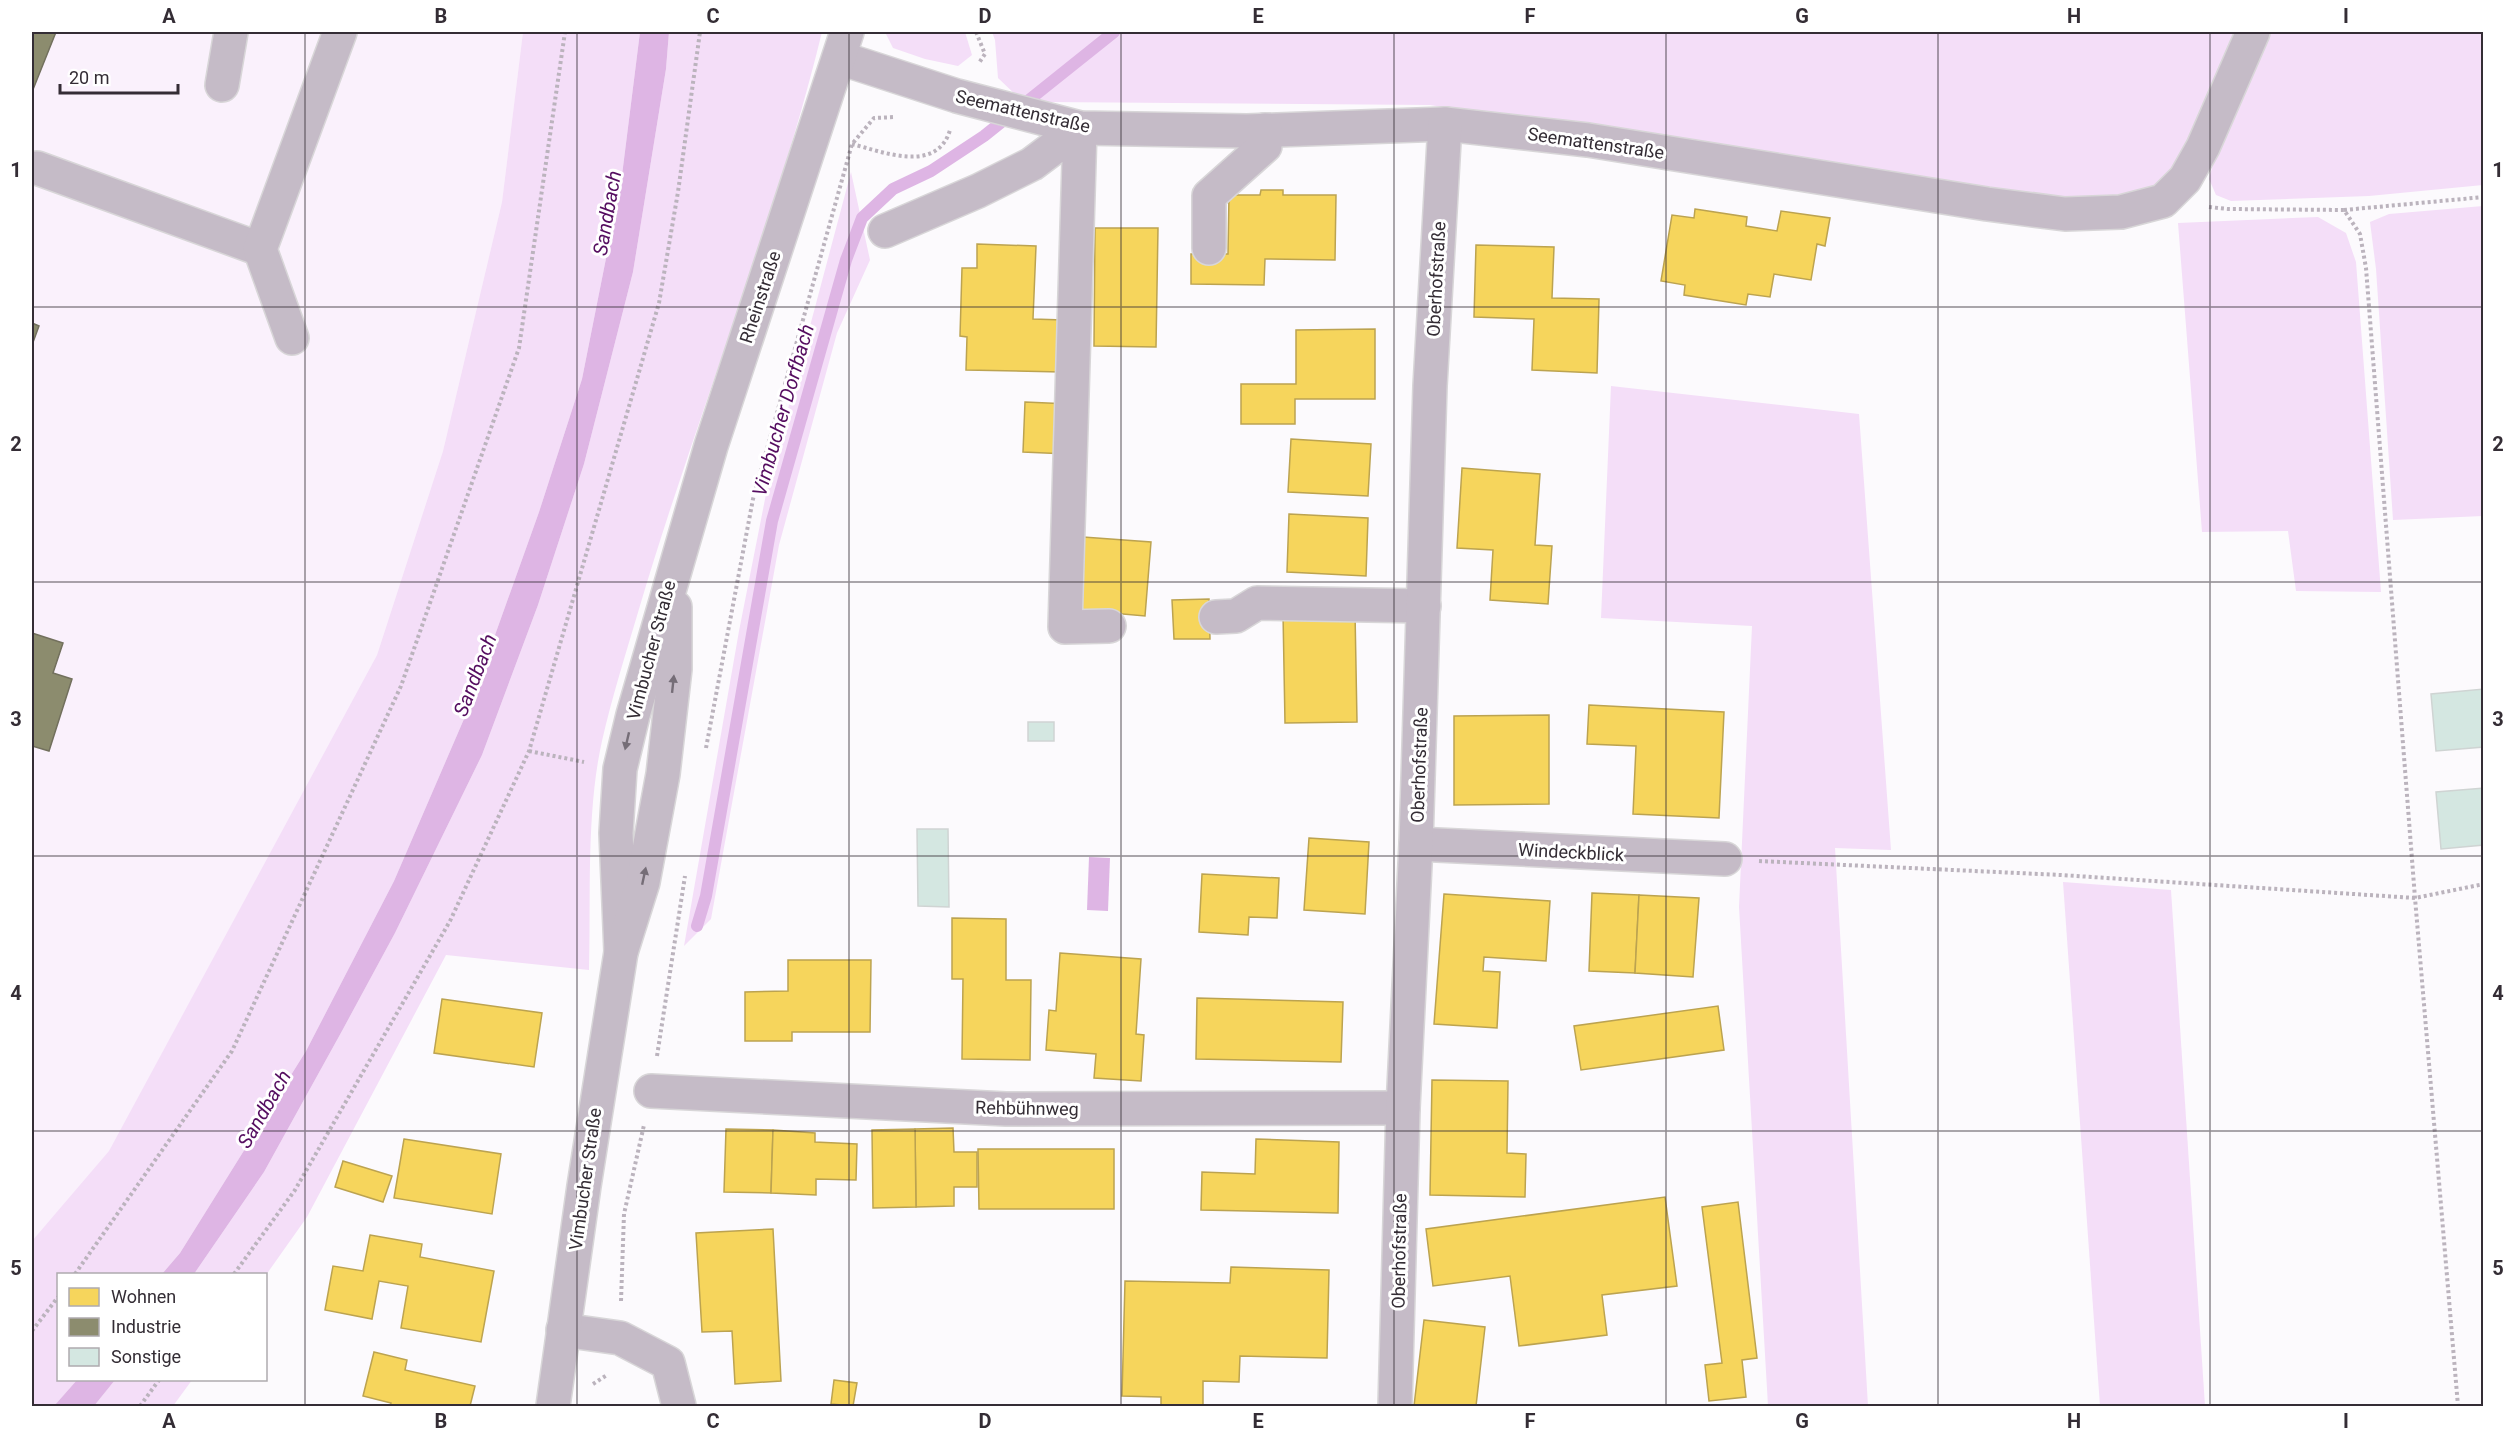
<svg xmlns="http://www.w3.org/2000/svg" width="2515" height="1438" font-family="Roboto,sans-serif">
<rect width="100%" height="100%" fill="#fcfafd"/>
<path fill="#faf1fc" d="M32,32h491l-21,170 -59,249 -66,204 -268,497 -77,89z"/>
<g fill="#f4def8">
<path d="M523,32h117l-19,151 -39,196 -43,133 -69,193 -76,176 -88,170 -126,202 -18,21h-104v106h19l-23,26h-22v-165l77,-90 268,-496 66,-204 59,-249z"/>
<path d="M669,32h153c-48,196 -126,384 -183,577 -13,44 -27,88 -37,132 -16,71 -11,156 -13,229l-143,-15 -139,262 -41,58 -72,-1 70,-102 78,-141 53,-98 87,-178 56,-150 46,-141 49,-192 33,-203z"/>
<path d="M885,32h80l7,23 -14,11 -33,-7 -32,-11z"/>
<path d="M992,32h1247l-61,136 -36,26 -44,9 -60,-3 -608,-95 -384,-3 -27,-4 -21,-20 -3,-38z"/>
<path d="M2270,32h213v153l-114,11 -138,5 -15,-6 -7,-16 4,-15z"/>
<path d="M851,172l19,88 -33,73 -58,212 -68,374 -27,27 55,-315 29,-147z"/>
<path d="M2483,206v310l-90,4 -17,-251 -6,-47 19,-8z"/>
<path d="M2318,217l28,16 10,29 25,330 -85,-1 -8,-60 -86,1 -24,-309z"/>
<path d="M1611,386l248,28 32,436 -56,-2 33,558h-100l-29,-499 13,-281 -151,-8z"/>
<path d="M2063,882l108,8 34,516h-105z"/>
<path d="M115,1380h77l-19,26h-79z"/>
</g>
<g fill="#deb5e4">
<path d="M640,32h29l-3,37 -33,203 -49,192 -46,141 -56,150 -87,178 -53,98 -78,141 -70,102h-32l18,-21 126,-202 88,-170 76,-176 69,-193 43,-133 39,-196z"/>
<path d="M1089,857l21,1 -2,53 -21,-1z"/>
<path d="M77,1380h38l-21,26h-40z"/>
</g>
<g fill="#f6d55c" stroke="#bca350" stroke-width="1.5">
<path d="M1261,190h22v5h53l-1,65 -70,-1 -1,26 -73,-1v-30h37l1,-59h31z"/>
<path d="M1695,209l52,8 -1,9 31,5 4,-20 49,7 -5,28 -8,-2 -6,36 -37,-6 -4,23 -22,-3 -2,11 -62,-10 1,-10 -24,-4 11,-66 22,3z"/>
<path d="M1095,228h63l-2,119 -62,-1z"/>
<path d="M977,244l59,2 -3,73 30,1 -2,52 -95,-2 1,-33 -7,-1 2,-68h15z"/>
<path d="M1476,245l78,2 -2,51 47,1 -2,74 -65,-3 2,-51 -60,-2z"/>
<path d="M1375,329v70h-80v25h-54v-40h55v-54z"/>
<path d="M1025,402l44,2 -2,50 -44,-2z"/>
<path d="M1291,439l80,5 -3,52 -80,-4z"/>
<path d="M1462,468l78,6 -5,71 17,1 -4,58 -58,-4 3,-50 -36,-2z"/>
<path d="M1289,514l79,4 -2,58 -79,-4z"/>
<path d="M1083,537l68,5 -6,74 -67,-6z"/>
<path d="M1209,599l1,40h-36l-2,-39z"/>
<path d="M1355,612l2,110 -72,1 -2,-110z"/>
<path d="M1589,705l135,7 -5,106 -86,-4 3,-68 -49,-2z"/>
<path d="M1549,715v89l-95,1v-89z"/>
<path d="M1309,838l60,4 -4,72 -61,-4z"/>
<path d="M1202,874l77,4 -2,40 -28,-1 -1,18 -49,-3z"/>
<path d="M1592,893l47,2 -4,78 -46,-2z"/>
<path d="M1444,894l106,7 -4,60 -62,-4 -1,14 17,1 -3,56 -63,-4z"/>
<path d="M1639,895l60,3 -6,79 -58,-4z"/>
<path d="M952,918l54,1v61h25l-1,80 -68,-1 1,-80h-11z"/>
<path d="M1060,953l81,6 -5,75 8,1 -3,46 -47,-3 2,-24 -50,-4 3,-40 7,1z"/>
<path d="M788,960h83l-1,72h-78v9h-47v-49l43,-1z"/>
<path d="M1197,998l146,4 -2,60 -145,-3z"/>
<path d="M442,999l100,14 -8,54 -100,-14z"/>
<path d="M1718,1006l6,44 -143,20 -7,-44z"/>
<path d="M1432,1080l76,1 -1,72 19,1 -1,43 -95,-2z"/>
<path d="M953,1128l1,24h23v35h-23v19l-38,1 -1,-78z"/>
<path d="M726,1129l47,1 -2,63 -47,-1z"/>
<path d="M915,1129l1,78 -43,1 -1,-78z"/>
<path d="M773,1130l42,3v9l42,2 -1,36 -40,-1v16l-45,-2z"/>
<path d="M404,1139l97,15 -9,60 -98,-16z"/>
<path d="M1256,1139l83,3 -1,71 -137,-3 1,-38 53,2z"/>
<path d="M978,1149h136v60h-135z"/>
<path d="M343,1161l49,15 -9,26 -48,-15z"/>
<path d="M1665,1197l12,89 -75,9 5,40 -88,11 -9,-70 -77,10 -7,-57z"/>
<path d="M1738,1202l19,156 -15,2 4,37 -37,4 -4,-36 17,-2 -20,-156z"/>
<path d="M773,1229l8,152 -46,3 -3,-53 -30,1 -6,-99z"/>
<path d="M370,1235l52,9 -2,13 74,14 -13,71 -80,-14 7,-42 -29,-5 -7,38 -47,-9 8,-44 30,5z"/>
<path d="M1231,1267l98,3 -2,88 -87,-2 -1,26 -36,-1v25h-42v-9l-39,-1 3,-115 105,2z"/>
<path d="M1424,1320l61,7 -9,79h-62z"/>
<path d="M374,1352l33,8 -2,10 70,16 -5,20h-80l1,-3 -28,-7z"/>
<path d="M834,1380l23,3 -4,23 -22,-2z"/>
</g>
<g fill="#8c8c6e" stroke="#72705d" stroke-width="1.5">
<path d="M32,32h24l-24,60z"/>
<path d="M32,323l7,3 -7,19z"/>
<path d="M32,633l31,10 -10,30 19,6 -23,72 -17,-5z"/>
</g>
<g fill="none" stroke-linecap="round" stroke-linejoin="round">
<path stroke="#deb5e4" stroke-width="12" d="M697,926l9,-30 66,-375 74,-261 16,-42 31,-29 38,-18 53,-35 130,-104"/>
</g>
<g fill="#d4e7e1" stroke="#cfd4d3" stroke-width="1.5">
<path d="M2484,689v58l-48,4 -5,-57z"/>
<rect x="1028" y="722" width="26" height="19"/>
<path d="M2484,788v57l-43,4 -5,-57z"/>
<path d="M917,829h31l1,78 -31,-1z"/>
</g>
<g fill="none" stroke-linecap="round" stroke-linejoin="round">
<g stroke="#d8d6d8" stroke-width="36">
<g id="minor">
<path d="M840,58l117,38 123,32 167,3 198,-7 143,16 399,64 78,10 56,-2 42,-11 22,-22 18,-32 50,-115"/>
<path d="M222,85l9,-53"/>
<path d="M37,168l223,81"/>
<path d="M885,231l93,-40 54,-27 48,-36 -15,499 44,-1"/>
<path d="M1209,248v-52l56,-50v-16"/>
<path d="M292,338l-32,-89 80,-217"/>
<path d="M1216,617l20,-1 21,-13 167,3"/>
<path d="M1416,844l309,15"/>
<path d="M621,952l-5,-119 4,-64 13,-54 78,-269 136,-414"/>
<path d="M651,1091l355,18 397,-1"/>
<path d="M563,1330l57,8 48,25 11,43"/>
<path d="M553,1406l31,-220 37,-234 22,-70 20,-108 12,-105v-62"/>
<path d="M1395,1406l8,-298 13,-264 14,-458 15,-262"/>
</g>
</g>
<g stroke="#bbb3bd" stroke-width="4" stroke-dasharray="3 3" stroke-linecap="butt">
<path d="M976,32l9,22 -6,9"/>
<path d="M852,144c31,8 85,30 98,-14"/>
<path d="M2209,207l19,2 116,1 16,24 6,34 49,630 43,508"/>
<path d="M2344,210l140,-13"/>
<path d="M706,748l47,-249 99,-355 22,-26 21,-1"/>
<path d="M529,751l55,11"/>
<path d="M1759,861l302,14 354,23 69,-14"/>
<path d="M657,1056l28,-180"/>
<path d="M75,1274l157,-223 169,-365 118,-338 46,-316"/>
<path d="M234,1274l61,-84 155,-269 79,-170 130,-448 19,-111 22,-160"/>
<path d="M621,1301l3,-87 20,-89"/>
<path d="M32,1331l26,-34"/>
<path d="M593,1384l14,-9"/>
<path d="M140,1406l19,-26"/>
</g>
<use href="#minor" stroke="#c5bbc7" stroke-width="33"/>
</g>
<defs><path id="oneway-solid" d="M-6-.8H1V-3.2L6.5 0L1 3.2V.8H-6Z" transform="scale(1.5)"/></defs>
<g fill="#756d77">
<use href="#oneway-solid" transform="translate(673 684) rotate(-84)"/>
<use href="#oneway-solid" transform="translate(627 741) rotate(103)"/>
<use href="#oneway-solid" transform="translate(644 876) rotate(-78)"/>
</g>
<path fill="none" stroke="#342d35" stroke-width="1.5" stroke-opacity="0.55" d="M305,32v1374M577,32v1374M849,32v1374M1121,32v1374M1394,32v1374M1666,32v1374M1938,32v1374M2210,32v1374M32,307h2452M32,582h2452M32,856h2452M32,1131h2452"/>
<g text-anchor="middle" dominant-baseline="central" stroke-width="6" stroke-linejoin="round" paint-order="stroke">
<g font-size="18" fill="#342d35" stroke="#fff">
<text transform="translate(1023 111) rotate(13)">Seemattenstraße</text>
<text transform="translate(1596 143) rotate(8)">Seemattenstraße</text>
<text transform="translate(1436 279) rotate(-87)">Oberhofstraße</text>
<text transform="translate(760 297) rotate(-72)">Rheinstraße</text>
<text transform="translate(651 650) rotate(-75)">Vimbucher Straße</text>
<text transform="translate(1419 765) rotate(-88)">Oberhofstraße</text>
<text transform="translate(1571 852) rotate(3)">Windeckblick</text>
<text transform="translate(1027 1108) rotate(1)">Rehbühnweg</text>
<text transform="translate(585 1179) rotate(-82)">Vimbucher Straße</text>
<text transform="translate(1399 1251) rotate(-89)">Oberhofstraße</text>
</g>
<g font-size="20" font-style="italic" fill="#550d60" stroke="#fff">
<text transform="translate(607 213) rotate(-80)">Sandbach</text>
<text transform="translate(783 410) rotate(-74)">Vimbucher Dorfbach</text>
<text transform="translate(475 675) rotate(-69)">Sandbach</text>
<text transform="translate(264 1109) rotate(-60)">Sandbach</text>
</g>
</g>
<rect width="2515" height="1438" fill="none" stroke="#ffffff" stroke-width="66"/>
<rect x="57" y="1273" width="210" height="108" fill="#ffffff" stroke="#aeabae" stroke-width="1.5"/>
<rect x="69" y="1288" width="30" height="18" fill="#f6d55c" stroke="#aeabae" stroke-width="1.5"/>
<text x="111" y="1303" font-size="18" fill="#342d35">Wohnen</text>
<rect x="69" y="1318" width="30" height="18" fill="#8c8c6e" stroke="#aeabae" stroke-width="1.5"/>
<text x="111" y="1333" font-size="18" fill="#342d35">Industrie</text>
<rect x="69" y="1348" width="30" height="18" fill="#d4e7e1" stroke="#aeabae" stroke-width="1.5"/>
<text x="111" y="1363" font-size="18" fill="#342d35">Sonstige</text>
<path d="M60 84v9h118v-9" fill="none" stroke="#342d35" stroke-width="3"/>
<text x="69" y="84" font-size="18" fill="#342d35" stroke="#ffffff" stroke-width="4.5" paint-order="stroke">20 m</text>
<rect x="33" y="33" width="2449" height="1372" fill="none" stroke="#342d35" stroke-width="2"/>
<g font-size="20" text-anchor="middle" font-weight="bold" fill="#342d35">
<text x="169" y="23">A</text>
<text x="441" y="23">B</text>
<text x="713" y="23">C</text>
<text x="985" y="23">D</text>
<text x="1258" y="23">E</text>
<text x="1530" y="23">F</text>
<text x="1802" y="23">G</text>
<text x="2074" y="23">H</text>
<text x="2346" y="23">I</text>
<text x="16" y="177">1</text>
<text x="2498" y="177">1</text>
<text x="16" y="451">2</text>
<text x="2498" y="451">2</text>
<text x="16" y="726">3</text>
<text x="2498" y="726">3</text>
<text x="16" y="1000">4</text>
<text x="2498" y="1000">4</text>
<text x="16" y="1275">5</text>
<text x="2498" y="1275">5</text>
<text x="169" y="1428">A</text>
<text x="441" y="1428">B</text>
<text x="713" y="1428">C</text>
<text x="985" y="1428">D</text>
<text x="1258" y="1428">E</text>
<text x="1530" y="1428">F</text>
<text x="1802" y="1428">G</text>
<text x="2074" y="1428">H</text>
<text x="2346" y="1428">I</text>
</g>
</svg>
